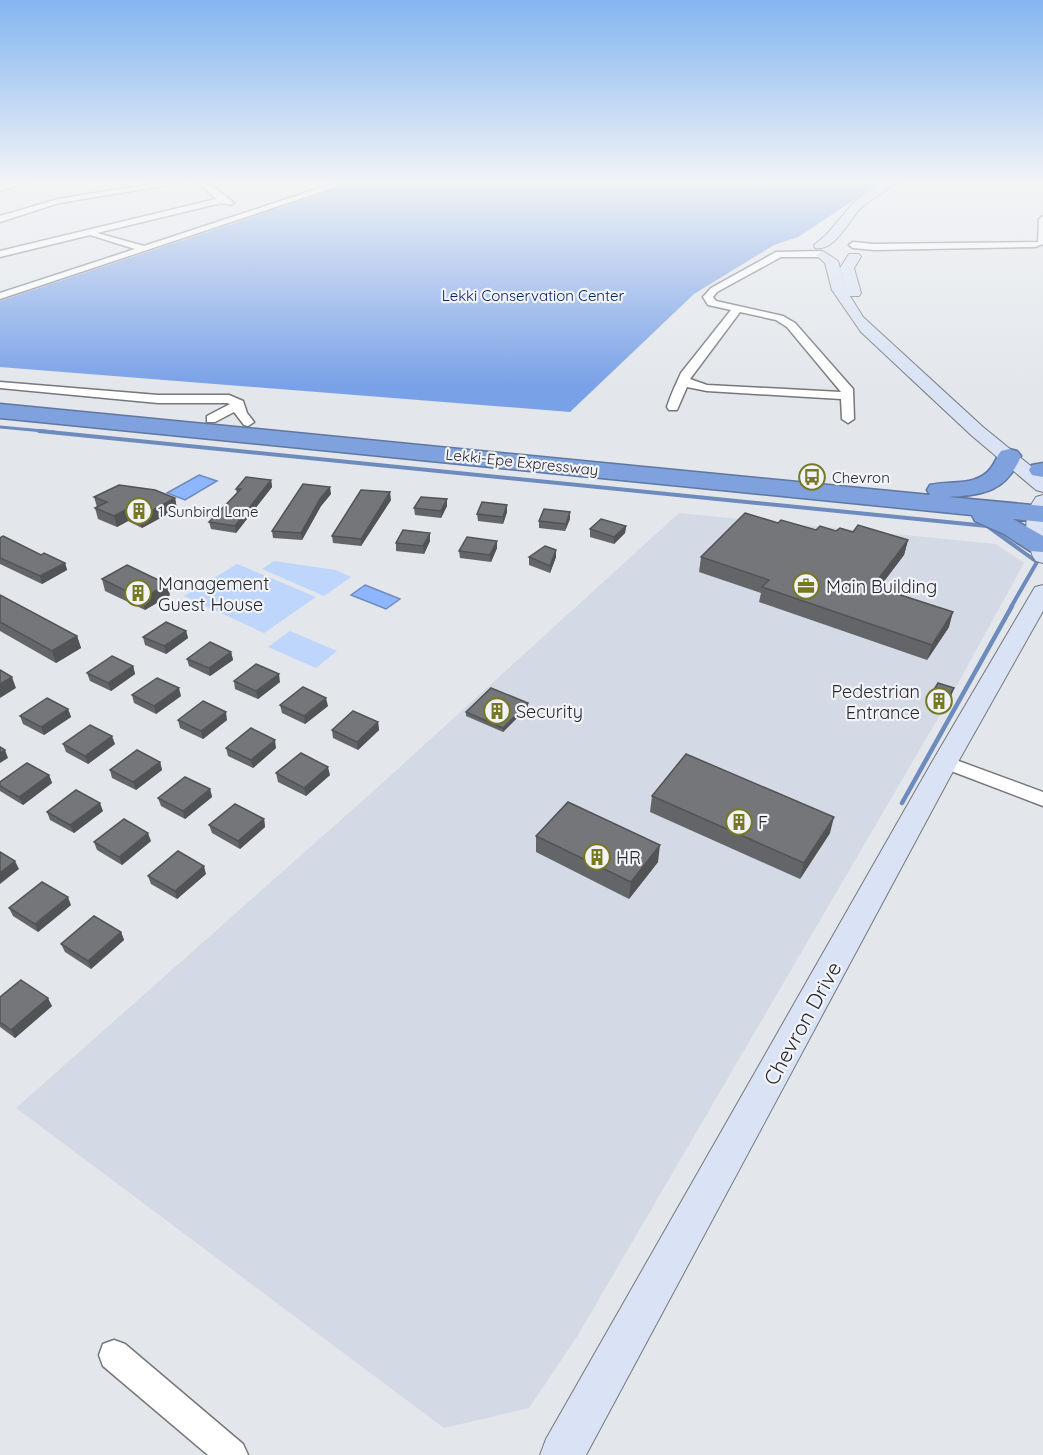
<svg xmlns="http://www.w3.org/2000/svg" width="1043" height="1455" font-family="Quicksand,sans-serif">
<rect width="100%" height="100%" fill="#e3e6eb"/>
<path fill="#d4dae5" d="M679,513l317,31 28,19 -73,133 -373,639 -49,73 -85,20 -428,-320 362,-321z"/>
<g fill="#bed5fc">
<path d="M274,561l62,9 15,7 -27,19 -62,-27z"/>
<path d="M237,564l79,33 -52,36 -80,-37z"/>
<path d="M290,631l47,20 -21,17 -48,-21z"/>
</g>
<path fill="#79a1e8" d="M354,183h526l-82,54 -24,8 -80,49 -124,118 -570,-45v-66z"/>
<g fill="#8db6fe" stroke="#6e8bbe" stroke-width="1.5">
<path d="M199,475l18,6 -32,19 -18,-7z"/>
<path d="M365,585l35,14 -14,10 -35,-14z"/>
</g>
<g fill="none" stroke-linecap="round" stroke-linejoin="round">
<path stroke="#6e8bbe" stroke-width="3" d="M0,427l54,5"/>
<path stroke="#6e8bbe" stroke-width="4" d="M39,431l948,95 50,36 -26,45"/>
<path stroke="#6e8bbe" stroke-width="4.5" d="M902,803l110,-197"/>
<g stroke="#75777b" stroke-width="3">
<g id="street">
<path d="M12,183h14l-26,8v-4z"/>
<path d="M158,183h22l-121,20 -59,19v-6l58,-17z"/>
<path d="M199,183h9l26,20 -4,2 -9,-2 -124,30 47,13 191,-63h13l-348,116v-6l135,-44 -45,-14 -90,22v-6l216,-52z"/>
<path d="M1043,216v28l-8,3 -161,3 -21,-2 -4,-3 4,-3 21,2 164,-2 1,-23z"/>
<path d="M776,252l45,-1 5,3 -5,3h-40l-64,35 -4,5 3,4 67,15 12,7 58,66 1,30 -6,4 -6,-4 -1,-20 -134,-8 -20,-4 -10,23h-8l-2,-3c4,-13 9,-23 14,-34l50,-63 -23,-5 -5,-8 8,-9zM740,312l36,8 11,7 54,65 -134,-7 -17,-6z"/>
<path d="M0,382l158,13h71l14,6 4,12 7,9 -6,4 -4,-1 -10,-13 -19,10h-8v-6l23,-12 -3,-1h-69l-158,-15z"/>
<path d="M945,756l98,36v14l-105,-40 -2,-4 2,-4z"/>
<path d="M114,1340l11,4 118,100 5,11h-40l-105,-89 -4,-11 4,-11z"/>
</g>
</g>
<g stroke="#75777b" stroke-width="2">
<g id="secondary">
<path d="M883,183h13c-9,9 -22,14 -32,22 -14,11 -27,47 -49,43l-1,-3 12,-10 29,-34z"/>
<path d="M823,251l15,10 8,30 -6,-23 9,-14h10l2,3 -7,11 7,25 -2,3h-9l13,21 120,110 60,49v16l-7,-2 -65,-55 -110,-103 -29,-42 -7,-27 -9,-8z"/>
<path d="M1043,495v68l-7,-2 -3,-4c-8,-22 -11,-40 3,-60z"/>
<path d="M1043,585v26l-85,151 -372,693h-46l6,-16 386,-677 100,-170 3,-5z"/>
</g>
</g>
<g stroke="#60779f" stroke-width="3">
<g id="highway">
<path d="M0,404l930,91 -3,-5 3,-5c20,-5 47,2 61,-17 4,-5 6,-12 10,-17l8,-2 8,2 4,5c-15,36 -37,39 -73,41l95,9v16l-30,-3 30,17v16l-13,-1 -26,-17 -29,-13 -3,-6 -972,-97z"/>
<path d="M1043,463v14l-11,-2 -3,-5 3,-5z"/>
</g>
</g>
<use href="#street" fill="#fff" fill-rule="evenodd"/>
<use href="#secondary" fill="#d9e3f5" fill-rule="evenodd"/>
<use href="#highway" fill="#7fa1de" fill-rule="evenodd"/>
</g>
<g fill="#646569">
<path d="M271,480l1,7 -36,46 -25,-4 -2,-7 28,-28 -1,-5z"/>
<path d="M331,494l-10,12 -19,34 -29,-2 -1,-7z"/>
<path d="M94,497l81,1 2,11 -35,19 -14,-7 -11,6 -19,-8 -3,-11 2,-1z"/>
<path d="M391,500l-30,46 -28,-3 -1,-7z"/>
<path d="M447,506l-6,12 -26,-3 -1,-7z"/>
<path d="M507,512l-4,12 -25,-3 -1,-7z"/>
<path d="M570,519l-5,12 -26,-3v-7z"/>
<path d="M778,523l38,7 37,2 55,8 -4,15 -22,29 -1,4 68,39 -22,33 -168,-58 2,-9 -62,-21 2,-15z"/>
<path d="M626,526l-1,7 -11,11 -24,-7v-8z"/>
<path d="M430,533v8l-6,13 -28,-3v-8z"/>
<path d="M0,538l41,17 24,8 2,7 -25,14 -42,-20z"/>
<path d="M497,541v7l-6,14 -31,-4 -1,-7z"/>
<path d="M556,550v7l-6,16 -21,-8v-8z"/>
<path d="M102,579l68,16 -25,15 -40,-19z"/>
<path d="M0,595l77,41 4,12 -25,15 -56,-32z"/>
<path d="M186,631l2,7 -22,16 -21,-9 -2,-8z"/>
<path d="M231,652l2,8 -23,16 -21,-10 -2,-7z"/>
<path d="M133,666l2,8 -24,17 -21,-10 -3,-8z"/>
<path d="M234,681l46,1 -22,17 -23,-10z"/>
<path d="M954,688l-3,8 -9,16 -16,-6 3,-8z"/>
<path d="M132,695l49,1 -25,18 -22,-11z"/>
<path d="M280,705l48,1 -23,18 -23,-11z"/>
<path d="M528,707l-25,25 -37,-16v-4z"/>
<path d="M68,709l3,8 -27,18 -21,-11 -3,-8z"/>
<path d="M178,720h49l-24,19 -23,-11z"/>
<path d="M378,722l1,8 -21,20 -25,-12 -1,-8z"/>
<path d="M63,744h52l-27,20 -22,-12z"/>
<path d="M226,748h50l-23,20 -25,-12z"/>
<path d="M160,762l2,8 -26,20 -24,-12 -2,-8z"/>
<path d="M276,773l54,2 -24,21 -28,-14z"/>
<path d="M49,775l3,8 -29,22 -23,-14v-9z"/>
<path d="M210,789l2,8 -27,22 -24,-13 -3,-8z"/>
<path d="M652,796l178,37 -30,46 -150,-67z"/>
<path d="M103,811l-29,22 -24,-13 -3,-8z"/>
<path d="M264,819l1,8 -25,22 -28,-16 -3,-8z"/>
<path d="M536,836l122,26 -29,37 -93,-47z"/>
<path d="M151,841l-29,24 -25,-15 -3,-8z"/>
<path d="M206,874l-29,25 -26,-15 -3,-8z"/>
<path d="M71,905l-33,27 -25,-16 -4,-8z"/>
<path d="M121,932l3,8 -33,29 -26,-17 -4,-8z"/>
<path d="M0,997l52,9 -37,32 -15,-11z"/>
</g>
<g fill="#515355">
<path d="M271,480l1,7 -36,46 -1,-7z"/>
<path d="M330,487l1,7 -10,12 -19,34 -1,-7 19,-34z"/>
<path d="M390,492l1,8 -30,46v-7z"/>
<path d="M175,498l2,11 -35,19 -2,-11z"/>
<path d="M447,499v7l-6,12v-7z"/>
<path d="M507,505v7l-4,12v-7z"/>
<path d="M125,510l3,11 -11,6 -3,-11z"/>
<path d="M570,512v7l-5,12 1,-7z"/>
<path d="M626,526l-1,7 -11,11v-7z"/>
<path d="M430,533v8l-6,13 -1,-8z"/>
<path d="M908,540l-4,15 -32,42 4,-15z"/>
<path d="M497,541v7l-6,14 -1,-7z"/>
<path d="M556,550v7l-6,16v-7z"/>
<path d="M65,563l2,7 -25,14 -2,-8z"/>
<path d="M167,584l3,11 -25,15 -3,-11z"/>
<path d="M953,612l-4,15 -22,33 5,-15z"/>
<path d="M186,631l2,7 -22,16 -2,-8z"/>
<path d="M77,636l4,12 -25,15 -4,-12z"/>
<path d="M231,652l2,8 -23,16 -1,-8z"/>
<path d="M133,666l2,8 -24,17 -3,-8z"/>
<path d="M279,674l1,8 -22,17 -2,-8z"/>
<path d="M12,677l4,11 -16,10v-14z"/>
<path d="M179,688l2,8 -25,18 -2,-8z"/>
<path d="M954,688l-3,8 -9,16 2,-8z"/>
<path d="M326,698l2,8 -23,18 -1,-8z"/>
<path d="M528,703v4l-25,25v-4z"/>
<path d="M68,709l3,8 -27,18 -3,-8z"/>
<path d="M226,712l1,8 -24,19 -2,-8z"/>
<path d="M378,722l1,8 -21,20 -1,-8z"/>
<path d="M112,736l3,8 -27,20 -3,-8z"/>
<path d="M275,740l1,8 -23,20 -2,-8z"/>
<path d="M5,750l3,8 -8,5v-10z"/>
<path d="M160,762l2,8 -26,20 -3,-8z"/>
<path d="M328,767l2,8 -24,21 -2,-8z"/>
<path d="M49,775l3,8 -29,22 -4,-8z"/>
<path d="M210,789l2,8 -27,22 -2,-8z"/>
<path d="M100,803l3,8 -29,22 -4,-8z"/>
<path d="M834,817l-4,16 -30,46 4,-16z"/>
<path d="M264,819l1,8 -25,22 -2,-8z"/>
<path d="M148,833l3,8 -29,24 -3,-8z"/>
<path d="M660,845l-2,17 -29,37 2,-17z"/>
<path d="M15,861l4,8 -19,15v-11z"/>
<path d="M204,866l2,8 -29,25 -2,-8z"/>
<path d="M68,897l3,8 -33,27 -3,-8z"/>
<path d="M121,932l3,8 -33,29 -3,-8z"/>
<path d="M48,998l4,8 -37,32 -4,-8z"/>
</g>
<g fill="#74767a" stroke="#515355" stroke-width="1.5">
<path d="M246,477l25,3 -36,46 -26,-4 32,-33h-5z"/>
<path d="M303,484l27,3 -10,12 -19,34 -29,-2z"/>
<path d="M119,485l36,5 20,8 -35,19 -15,-7 -11,6 -19,-8 12,-6 -13,-5z"/>
<path d="M361,490l29,2 -29,47 -29,-3z"/>
<path d="M421,497l26,2 -6,12 -27,-3z"/>
<path d="M482,502l25,3 -4,12 -26,-3z"/>
<path d="M544,509l26,3 -4,12 -27,-3z"/>
<path d="M745,513l33,10 3,-3 35,10 4,-4 16,5 4,-3 13,4 5,-7 50,15 -32,42 6,2 -3,4 74,24 -21,33 -170,-58 7,-7 -68,-23z"/>
<path d="M601,519l25,7 -12,11 -24,-8z"/>
<path d="M403,530l27,3 -7,13 -27,-3z"/>
<path d="M3,536l38,19 3,-2 21,10 -25,13 -40,-18v-20z"/>
<path d="M467,537l30,4 -7,14 -31,-4z"/>
<path d="M545,546l11,4 -6,16 -21,-9z"/>
<path d="M127,565l40,19 -25,15 -40,-20z"/>
<path d="M0,595l77,41 -25,15 -52,-29z"/>
<path d="M166,622l20,9 -22,15 -21,-9z"/>
<path d="M210,642l21,10 -22,16 -22,-9z"/>
<path d="M112,656l21,10 -25,17 -21,-10z"/>
<path d="M256,664l23,10 -23,17 -22,-10z"/>
<path d="M0,670l12,7 -12,7z"/>
<path d="M157,678l22,10 -25,18 -22,-11z"/>
<path d="M938,683l16,5 -10,16 -15,-6z"/>
<path d="M303,687l23,11 -22,18 -24,-11z"/>
<path d="M491,688l37,15 -25,25 -37,-16z"/>
<path d="M47,698l21,11 -27,18 -21,-11z"/>
<path d="M203,701l23,11 -25,19 -23,-11z"/>
<path d="M353,711l25,11 -21,20 -25,-12z"/>
<path d="M90,725l22,11 -27,20 -22,-12z"/>
<path d="M251,728l24,12 -24,20 -25,-12z"/>
<path d="M0,747l5,3 -5,3z"/>
<path d="M137,750l23,12 -27,20 -23,-12z"/>
<path d="M301,753l27,14 -24,21 -28,-15z"/>
<path d="M686,754l148,63 -30,46 -152,-67z"/>
<path d="M27,763l22,12 -30,22 -19,-11v-4z"/>
<path d="M185,777l25,12 -27,22 -25,-13z"/>
<path d="M76,790l24,13 -30,22 -23,-13z"/>
<path d="M568,802l92,43 -29,37 -95,-46z"/>
<path d="M235,804l29,15 -26,22 -29,-16z"/>
<path d="M124,819l24,14 -29,24 -25,-15z"/>
<path d="M178,851l26,15 -29,25 -27,-15z"/>
<path d="M0,852l15,9 -15,12z"/>
<path d="M42,882l26,15 -33,27 -26,-16z"/>
<path d="M94,916l27,16 -33,29 -27,-17z"/>
<path d="M21,980l27,18 -37,32 -11,-8v-25z"/>
</g>
<linearGradient id="sky" x2="0" y2="1"><stop stop-color="#83b5f1"/><stop offset="0.47" stop-color="#f2f4f6"/><stop offset="1" stop-color="#f2f4f6" stop-opacity="0"/></linearGradient>
<rect width="1043" height="387" fill="url(#sky)"/>
<defs>
<g id="bus-ring" transform="scale(1.35)"><circle r="9.5" fill="#f1f3f8" stroke="#767921" stroke-width="1.5"/><path d="M-5-6H5V4H4V6H2V4H-2V6H-4V4H-5ZM-3.5-4V0h7V-4ZM-3.5 1.2v1.5H-2V1.2ZM2 1.2v1.5H3.5V1.2Z" fill="#767921"/></g>
<g id="building-ring" transform="scale(1.35)"><circle r="9.5" fill="#f1f3f8" stroke="#767921" stroke-width="1.5"/><path d="M-4-6H4V6H1V3H-1V6H-4ZM-2.5-4.3h1.7v1.8h-1.7ZM.8-4.3h1.7v1.8H.8ZM-2.5-1h1.7V.8h-1.7ZM.8-1h1.7V.8H.8Z" fill="#767921"/></g>
<g id="office-ring" transform="scale(1.35)"><circle r="9.5" fill="#f1f3f8" stroke="#767921" stroke-width="1.5"/><path d="M-6-3h4V-5.5h4V-3h4V5H-6ZM-1-4.5V-3h2v-1.5ZM-6 0V1H6V0Z" fill="#767921"/></g>
</defs>
<g fill-rule="evenodd">
<use href="#bus-ring" x="812" y="477"/>
<use href="#building-ring" x="139" y="511"/>
<use href="#office-ring" x="806" y="586"/>
<use href="#building-ring" x="138" y="593"/>
<use href="#building-ring" x="939" y="701"/>
<use href="#building-ring" x="497" y="711"/>
<use href="#building-ring" x="739" y="822"/>
<use href="#building-ring" x="597" y="857"/>
</g>
<g text-anchor="middle" dominant-baseline="central" stroke-width="4.5" stroke-linejoin="round" paint-order="stroke">
<g font-size="15" fill="#042461" stroke="#f1f3f8">
<text x="533" y="295">Lekki Conservation Center</text>
</g>
<g font-size="15" fill="#27282a" stroke="#f1f3f8">
<text transform="translate(522 462) rotate(6)">Lekki-Epe Expressway</text>
</g>
<g font-size="15" fill="#27282a" stroke="#f1f3f8" text-anchor="start">
<text x="832" y="477">Chevron</text>
<text x="158" y="511">1 Sunbird Lane</text>
</g>
<g font-size="18" fill="#27282a" stroke="#f1f3f8" text-anchor="start">
<text x="158" y="583">Management<tspan x="158" dy="21">Guest House</tspan></text>
<text x="826" y="586">Main Building</text>
<text x="920" y="691" text-anchor="end">Pedestrian<tspan x="920" dy="21">Entrance</tspan></text>
<text x="516" y="711">Security</text>
<text x="758" y="822">F</text>
<text x="616" y="857">HR</text>
</g>
<g font-size="21" fill="#27282a" stroke="#f1f3f8">
<text transform="translate(802 1023) rotate(-61)">Chevron Drive</text>
</g>
</g>
</svg>
